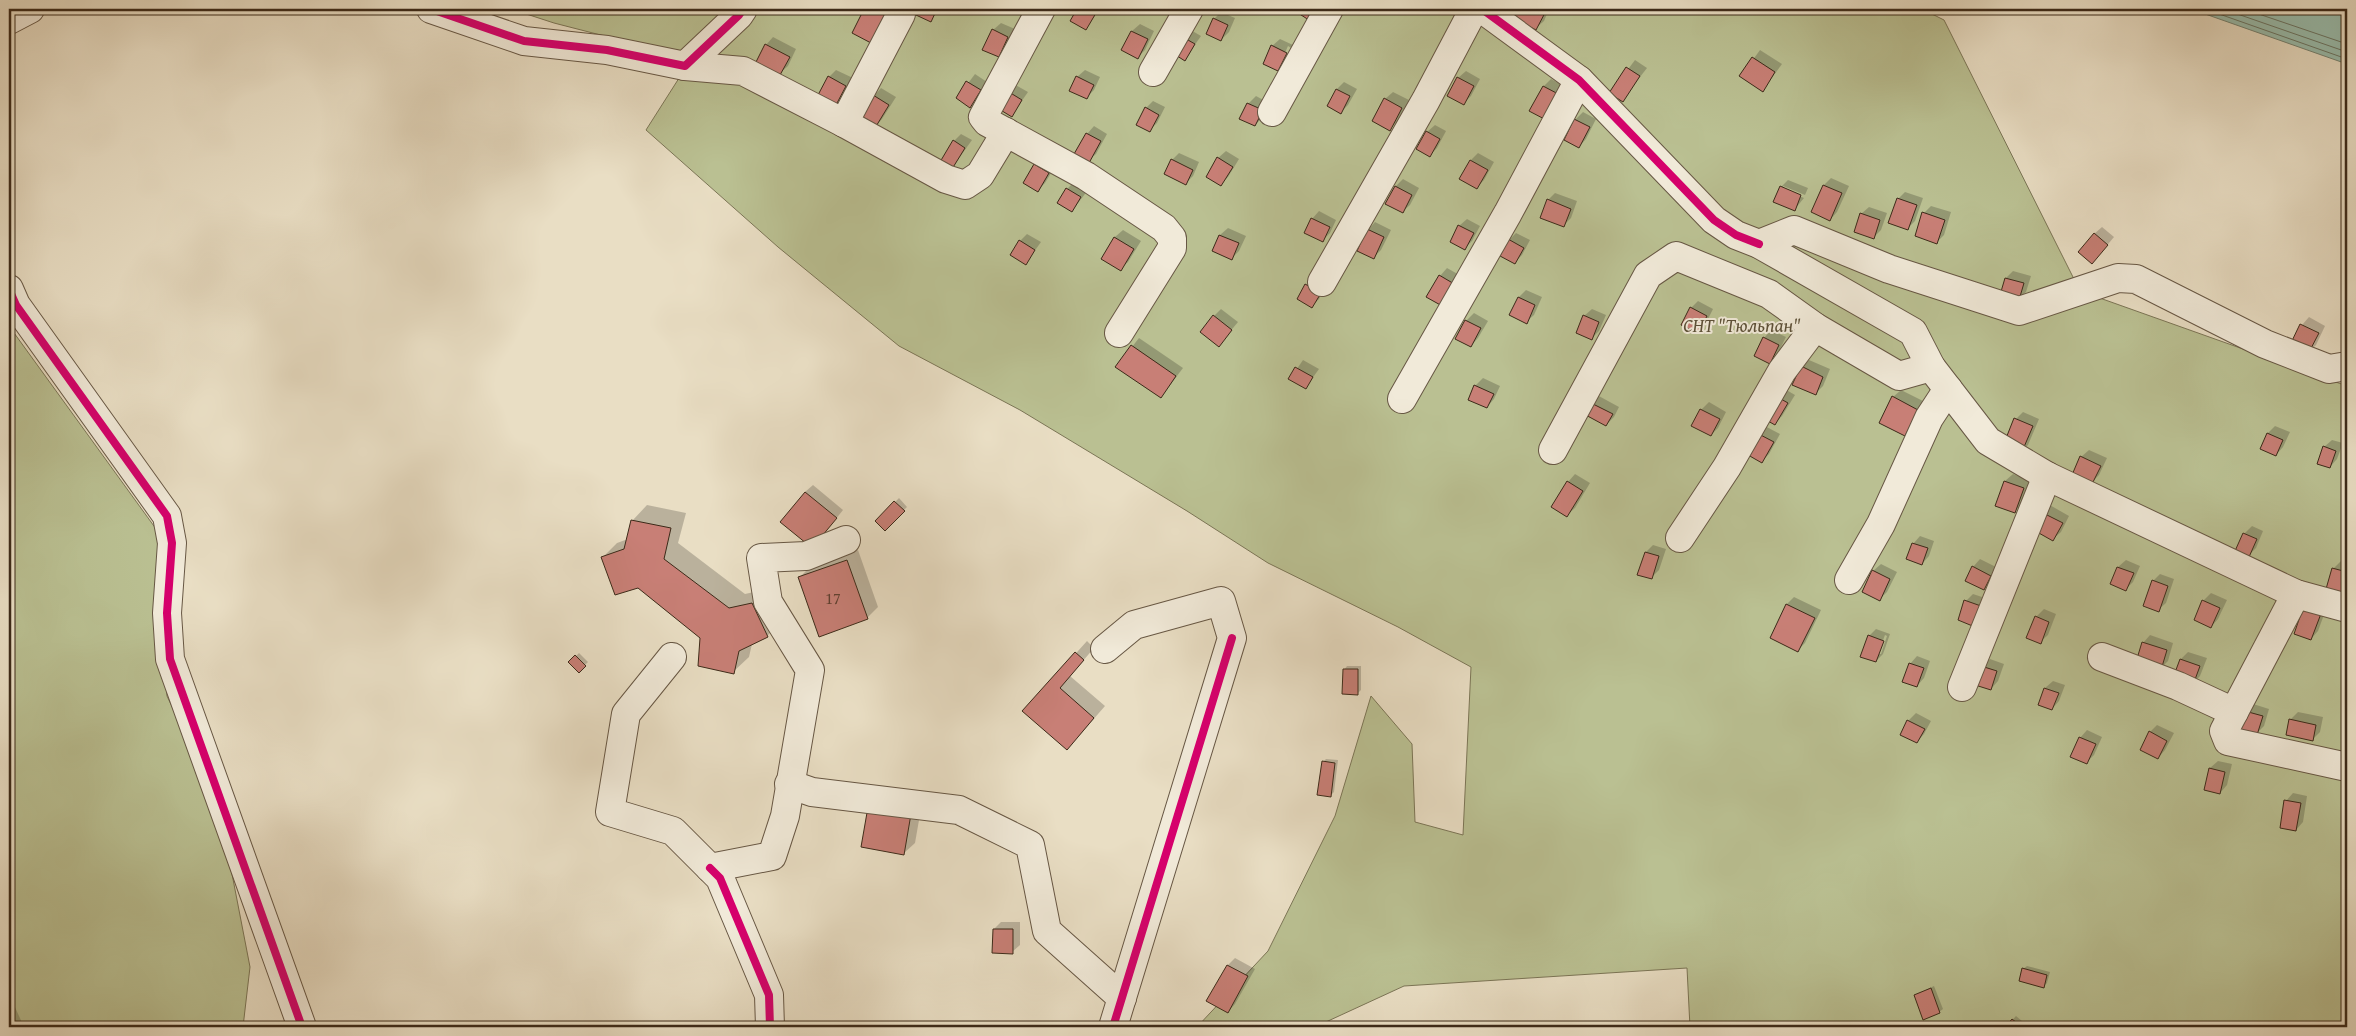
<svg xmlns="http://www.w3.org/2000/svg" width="2356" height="1036" font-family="'Gentium Book Plus',serif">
<rect width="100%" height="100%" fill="#e9dec4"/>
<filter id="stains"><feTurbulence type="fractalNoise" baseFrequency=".004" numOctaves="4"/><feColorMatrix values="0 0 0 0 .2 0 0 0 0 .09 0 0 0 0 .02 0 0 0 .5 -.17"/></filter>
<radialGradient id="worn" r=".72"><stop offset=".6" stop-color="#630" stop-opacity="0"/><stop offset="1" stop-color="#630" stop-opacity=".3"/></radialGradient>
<g fill="#bac092" stroke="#7b7556">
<path d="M511,9h1411l22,11 136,271 267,95v641h-657l-3,-59 -283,18 -89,41h-118l71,-76 67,-135 36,-120 41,48 3,78 48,13 8,-168 -73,-40 -130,-64 -81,-52 -167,-101 -121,-64 -121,-99 -132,-117 35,-55 -26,-26 -101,-26z"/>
<path d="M2344,174h3v99z"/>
<path d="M9,326l150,207 -2,60 10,103 33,70 32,108 18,93 -7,60h-234z"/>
</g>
<path fill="#99bdad" stroke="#748272" d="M2191,9h156v55z"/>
<g fill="#0003" fill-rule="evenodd">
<path d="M865,9h26l-13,25 -25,-2z"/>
<path d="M906,9h34l-10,12z"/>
<path d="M1079,9h21l-14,19 -14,-8z"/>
<path d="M1509,9h40l-5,12 -8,7 -30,-15z"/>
<path d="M1221,12l14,6 -6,14 -8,8 -7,-21z"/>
<path d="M1001,23l14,6 -9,20 -8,7 -5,-26z"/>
<path d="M1140,24l14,7 -9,19 -7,7 -15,-7 9,-19z"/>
<path d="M1189,29l12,7 -16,23 -12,-7z"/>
<path d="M773,37l23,12 -8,17 -8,7 -14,-28z"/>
<path d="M1280,39l13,6 -8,17 -7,8 -6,-24zM1288,46l3,2 -7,14h-3z"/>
<path d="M1760,50l22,14 -19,26 -22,-14z"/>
<path d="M1635,60l12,8 -25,32 -11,-8z"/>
<path d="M836,70l17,8 -10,18 -7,7 -7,-26z"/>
<path d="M1085,70l15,7 -6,13 -8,8 -9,-21z"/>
<path d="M1466,71l14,8 -9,17 -7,7 -6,-25z"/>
<path d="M975,74l12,8 -17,24 -13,-8z"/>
<path d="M1551,79l19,10 -20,32 -6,-35z"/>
<path d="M1344,82l13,7 -9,16 -7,7 -13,-6 9,-17z"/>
<path d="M1012,83l16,9 -16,23 -16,-10z"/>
<path d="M881,88l15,9 -14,22 -7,8 -1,-31z"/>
<path d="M1393,92l16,8 -12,22 -7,7 -5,-30z"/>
<path d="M1256,96l13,7 -7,15 -7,7 -7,-21z"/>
<path d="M1153,101l12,6 -8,16 -7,7 -4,-22z"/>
<path d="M1583,112l13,7 -10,20 -7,8 -4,-27z"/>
<path d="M1435,125l11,6 -9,17 -7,7 -3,-23z"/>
<path d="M1094,126l13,8 -11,20 -8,7 -1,-27z"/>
<path d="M961,134l11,6 -20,28 2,-27z"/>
<path d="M1226,151l13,8 -11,18 -7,7 -3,-26z"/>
<path d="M1179,153l20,9 -6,14 -8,8 -13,-24z"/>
<path d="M1478,153l16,9 -10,18 -8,8 -5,-28z"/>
<path d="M1042,157l14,8 -11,18 -7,7 -3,-25z"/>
<path d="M1831,178l18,8 -12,26 -7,8 -18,-8 12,-27z"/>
<path d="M1403,179l16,9 -9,17 -8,7 -15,-9 9,-17z"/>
<path d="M1788,180l20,8 -3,7 -22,-9v3l21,9 -9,11 -14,-22z"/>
<path d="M1074,182l14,8 -16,21 -5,-22z"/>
<path d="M1905,192l18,6 -8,23 -7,7 -10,-29z"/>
<path d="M1555,193l22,8 -6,17 -8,8 -15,-26z"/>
<path d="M1931,206l20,6 -7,23 -7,7 -13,-29z"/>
<path d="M1869,207l18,6 -6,17 -7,7 -13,-23z"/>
<path d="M1319,211l17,9 -6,13 -7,7 -11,-21z"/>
<path d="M1467,219l13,7 -8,15 -7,7 -6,-22z"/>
<path d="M1375,222l16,8 -10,20 -7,7 -6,-27z"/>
<path d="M2102,227l12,10 -15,18 -5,-21z"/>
<path d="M1228,228l18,8 -7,15 -8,8 -18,-8 7,-16z"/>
<path d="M1123,230l18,11 -13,21 -8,7 -17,-11 12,-21z"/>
<path d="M1516,233l14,7 -8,15 -7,7 -6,-22z"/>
<path d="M1027,234l14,8 -15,21 -6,-22z"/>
<path d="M1447,268l16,9 -19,28 -4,-29z"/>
<path d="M2013,271l18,5 -5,16 -7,7 -13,-21z"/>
<path d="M1313,278l14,7 -8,14 -7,7 -6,-21z"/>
<path d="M1526,290l16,7 -8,18 -8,7 -7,-25z"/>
<path d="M1698,301l15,8 -8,16 -7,7 -7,-24z"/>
<path d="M1221,309l17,13 -19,23 -5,-29z"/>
<path d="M1592,309l14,6 -7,16 -7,7 -8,-22z"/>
<path d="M1474,313l14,8 -10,17 -7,8 -5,-25z"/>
<path d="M2309,317l16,9 -9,19 -8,8 -6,-28z"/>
<path d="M1771,330l15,7 -9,18 -7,7 -15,-7 9,-17z"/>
<path d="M1139,338l44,30 -22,29 -44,-31z"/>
<path d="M1303,360l16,9 -13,18 -16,-8z"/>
<path d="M1809,360l21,9 -7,17 -8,8 -13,-27z"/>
<path d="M1483,378l17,8 -6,13 -7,8 -12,-21z"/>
<path d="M1783,388l12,7 -13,21 -7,7z"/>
<path d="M1901,390l24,12 -13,25 -8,8 -11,-38z"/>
<path d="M1597,395l22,12 -5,10 -8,8 -22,-12z"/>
<path d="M1709,402l17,10 -8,16 -7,7 -18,-9 8,-16z"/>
<path d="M2023,412l16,7 -11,26 -7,7 -5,-33z"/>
<path d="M1761,424l19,10 -11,20 -7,7 -19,-10z"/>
<path d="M2275,426l15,6 -7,15 -7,8 -15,-7 7,-15z"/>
<path d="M2332,440l11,3 -6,16 -7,8 -6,-20z"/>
<path d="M2089,450l18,8 -8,17 -7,7 -11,-25z"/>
<path d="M1575,474l15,9 -15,25 -8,7 1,-33z"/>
<path d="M2013,474l18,7 -9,23 -8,8 -17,-7 8,-24z"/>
<path d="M813,485l30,25 -23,29 -15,-47z"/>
<path d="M899,498l8,9 -22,22 -8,-8z"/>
<path d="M2048,504l21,12 -8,16 -8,7 -21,-11z"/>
<path d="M647,505l39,8 -8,30 67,51 22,-5 15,32 -15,15 -15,8 -3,13 -16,15 -32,-34 -99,-80 15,-15 11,-4 4,-18z"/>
<path d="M2252,526l11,5 -7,17 -7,7 -5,-21z"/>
<path d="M1920,536l14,5 -5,15 -7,8 -9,-20z"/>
<path d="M1653,545l13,4 -7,21 -8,8 -5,-26z"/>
<path d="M858,550l20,57 -11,11 -68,-40 12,-12z"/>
<path d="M1980,559l18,9 -7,13 -7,8 -11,-22z"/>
<path d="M2126,560l14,6 -7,16 -7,7 -15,-6 7,-16z"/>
<path d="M2341,561l6,2v23l-7,6 -7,-23z"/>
<path d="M1881,564l16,8 -10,20 -7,7 -7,-28z"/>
<path d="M2160,574l14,5 -8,24 -8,7 -5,-29z"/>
<path d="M2211,593l16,7 -9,19 -7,8 -16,-7 9,-20z"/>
<path d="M1973,594l15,5 -6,19 -16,-17z"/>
<path d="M1794,597l27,13 -16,33 -7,7 -27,-13 16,-33z"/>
<path d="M2328,604l-10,27 -7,8 -6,-33z"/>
<path d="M2044,609l12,5 -8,21 -8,7 -4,-25z"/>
<path d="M1876,629l14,5 -7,20 -7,7 -7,-25zM1885,635l2,1 -6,18h-3z"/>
<path d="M2150,635l23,8 -5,18 -8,8 -17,-26z"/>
<path d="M1087,641l7,7 -24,28 35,30 -27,31 -54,-26z"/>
<path d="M2188,652l19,6 -7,18 -7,8 -12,-25z"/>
<path d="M579,653l9,9 -9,9 -9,-9z"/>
<path d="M1917,656l13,5 -6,17 -7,8 -7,-22z"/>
<path d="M1990,659l14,5 -6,17 -7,8 -8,-22z"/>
<path d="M1347,666h14v24l-4,4 -13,-24z"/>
<path d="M2053,681l12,4 -6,16 -7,8 -12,-5 5,-16z"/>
<path d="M2250,703l19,6 -5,17 -7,7 -20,-5z"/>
<path d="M2298,712l25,5 -3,15 -8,8 -22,-20z"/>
<path d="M1916,713l15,8 -7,13 -7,8 -9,-21z"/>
<path d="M2157,725l17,8 -9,17 -7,8 -8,-26z"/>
<path d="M2087,730l15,7 -8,18 -8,8 -6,-25z"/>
<path d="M1326,759l12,1 -4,32 -4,4 -7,-34z"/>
<path d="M2218,761l14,3 -5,21 -7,8 -10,-25z"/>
<path d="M2293,793l14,3 -4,26 -7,8 -10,-29z"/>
<path d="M881,796l41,7 -7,40 -12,11z"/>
<path d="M1001,922h19v23l-8,7 -18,-23z"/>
<path d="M1235,958l20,11 -20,35 -7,8v-47z"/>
<path d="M2027,966l23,6 -3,11 -4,4 -20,-18z"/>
<path d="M1934,986l9,23 -4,3 -24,-17z"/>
<path d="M14,1005l10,22h-15v-20z"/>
<path d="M2016,1016l13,11h-23z"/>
</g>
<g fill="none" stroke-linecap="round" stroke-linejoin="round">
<g stroke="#6a7463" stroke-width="1">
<path d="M2205,9l142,50"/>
<path d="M2223,9l124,43"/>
<path d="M2244,9l103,35"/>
</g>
</g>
<g fill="#c87f76" stroke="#3c2a19">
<path d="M864,9h10l11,5 -14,29 -19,-10z"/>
<path d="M903,9h34l-6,13z"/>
<path d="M1077,9h12l7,4 -10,17 -16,-9z"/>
<path d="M1300,9h19l-7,13 -14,-9z"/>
<path d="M1507,9h40l-11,21 -31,-16z"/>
<path d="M1213,18l15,7 -7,16 -15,-7z"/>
<path d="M992,29l16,8 -9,20 -17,-7z"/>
<path d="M1131,31l17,8 -10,20 -17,-9z"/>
<path d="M1181,36l14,8 -10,17 -14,-9z"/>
<path d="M765,44l25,13 -10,18 -24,-13z"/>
<path d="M1271,45l16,8 -9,18 -15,-7z"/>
<path d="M1752,57l23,15 -12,20 -24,-16z"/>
<path d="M1626,67l14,9 -17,26 -14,-9z"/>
<path d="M828,76l18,10 -10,19 -18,-10z"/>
<path d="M1076,76l18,9 -7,14 -18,-8z"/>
<path d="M1457,77l17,9 -10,19 -17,-9z"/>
<path d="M966,81l15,9 -11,18 -14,-10z"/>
<path d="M1543,86l21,11 -14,25 -21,-11z"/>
<path d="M1004,89l18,11 -10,17 -18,-11z"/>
<path d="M1336,89l14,7 -9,18 -14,-8z"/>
<path d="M873,95l16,10 -14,23 -17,-10z"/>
<path d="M1384,98l18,10 -12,23 -18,-10z"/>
<path d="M1247,103l16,7 -8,16 -16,-7z"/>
<path d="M1145,107l14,8 -9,17 -14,-7z"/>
<path d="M1574,119l16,8 -11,21 -15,-8z"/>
<path d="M1426,131l14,8 -10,18 -14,-8z"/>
<path d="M1086,133l15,8 -12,22 -15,-9z"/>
<path d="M953,140l12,8 -13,21 -12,-7z"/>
<path d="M1217,157l16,10 -12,19 -15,-9z"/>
<path d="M1171,159l22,11 -7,15 -22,-11z"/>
<path d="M1470,160l18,10 -11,19 -18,-10z"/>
<path d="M1034,164l15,9 -11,19 -15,-9z"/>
<path d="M1823,185l19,8 -12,28 -19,-9z"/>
<path d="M1395,186l17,9 -9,18 -18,-9z"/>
<path d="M1780,186l21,9 -6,16 -22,-9z"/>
<path d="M1066,188l15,9 -9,15 -15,-9z"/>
<path d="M1897,198l20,7 -9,25 -20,-7z"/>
<path d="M1547,199l24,10 -7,18 -24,-9z"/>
<path d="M1922,212l23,8 -8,24 -22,-8z"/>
<path d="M1860,213l20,7 -6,19 -20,-7z"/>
<path d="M1311,218l19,9 -7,15 -19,-9z"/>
<path d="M1458,225l16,8 -9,17 -15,-8z"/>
<path d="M1367,229l17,8 -10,22 -17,-8z"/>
<path d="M2094,233l14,12 -16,19 -14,-12z"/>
<path d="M1219,235l20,8 -7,17 -20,-9z"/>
<path d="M1114,237l20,12 -13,22 -20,-12z"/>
<path d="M1508,239l16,9 -9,16 -15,-8z"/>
<path d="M1019,240l16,10 -9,15 -16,-10z"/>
<path d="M1439,275l17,10 -12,22 -18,-10z"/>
<path d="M2005,278l19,5 -5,17 -19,-5z"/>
<path d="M1305,284l16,9 -9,15 -15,-9z"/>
<path d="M1518,297l17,8 -8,19 -18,-9z"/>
<path d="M1690,307l17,9 -9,17 -17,-8z"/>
<path d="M1213,315l19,15 -13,17 -19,-15z"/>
<path d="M1583,315l16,7 -7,18 -16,-7z"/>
<path d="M1465,320l16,8 -10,19 -16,-8z"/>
<path d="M2300,324l19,9 -11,21 -18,-9z"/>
<path d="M1763,337l16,8 -9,19 -16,-8z"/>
<path d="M1131,345l45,31 -15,22 -46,-31z"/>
<path d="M1801,366l22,11 -7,18 -24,-10z"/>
<path d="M1295,367l18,10 -7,12 -18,-10z"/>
<path d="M1474,385l20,9 -7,14 -19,-8z"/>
<path d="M1774,395l14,8 -13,22 -14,-8z"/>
<path d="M1892,396l26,14 -13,26 -26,-13z"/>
<path d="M1589,402l24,12 -7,12 -24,-13z"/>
<path d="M1700,409l20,10 -9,17 -20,-10z"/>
<path d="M2014,418l19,8 -12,28 -18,-8z"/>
<path d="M1753,431l21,11 -12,21 -21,-12z"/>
<path d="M2267,433l16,7 -7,16 -16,-7z"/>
<path d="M2323,446l13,5 -6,17 -13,-4z"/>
<path d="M2080,456l21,10 -9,18 -20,-9z"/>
<path d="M1567,481l16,10 -16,26 -16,-10z"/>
<path d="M2004,481l20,7 -9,25 -20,-7z"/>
<path d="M805,492l32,26 -25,30 -32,-26z"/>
<path d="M894,501l11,10 -20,20 -10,-10z"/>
<path d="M2039,511l24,12 -10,18 -23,-13z"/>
<path d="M631,520l40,8 -7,31 65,49 23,-5 16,34 -29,14 -5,23 -36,-8 2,-28 -62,-50 -23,7 -14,-38 23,-8z"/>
<path d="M2243,533l14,6 -8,18 -14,-6z"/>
<path d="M1912,543l16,5 -6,17 -16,-6z"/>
<path d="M1645,552l14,4 -7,23 -15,-4z"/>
<path d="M847,560l21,59 -49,18 -21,-60z"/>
<path d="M1972,566l19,10 -7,14 -19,-9z"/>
<path d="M2117,567l17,6 -8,18 -16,-7z"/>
<path d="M2332,568l15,4 -6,22 -15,-5z"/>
<path d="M1872,570l18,9 -10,22 -18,-9z"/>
<path d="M2152,580l16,6 -9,26 -16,-6z"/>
<path d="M1964,600l17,6 -6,21 -17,-7z"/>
<path d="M2202,600l18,8 -9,20 -17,-8z"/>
<path d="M1786,604l29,14 -17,34 -28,-14z"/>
<path d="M2304,605l18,6 -11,29 -17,-6z"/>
<path d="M2035,616l14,6 -8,22 -15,-6z"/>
<path d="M1868,635l16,6 -8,21 -16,-5z"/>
<path d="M2142,642l25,8 -6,20 -25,-8z"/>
<path d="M1075,652l9,8 -24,28 34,30 -27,32 -45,-39z"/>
<path d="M575,655l11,11 -7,7 -11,-11z"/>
<path d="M2180,659l20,7 -7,19 -20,-7z"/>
<path d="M1909,663l15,5 -7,19 -15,-5z"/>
<path d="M1981,666l16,5 -6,19 -16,-5z"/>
<path d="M1343,669h15v26l-16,-1z"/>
<path d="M2044,688l15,5 -7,17 -14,-5z"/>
<path d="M2241,710l22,6 -6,19 -21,-6z"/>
<path d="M2289,719l27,6 -3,16 -27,-6z"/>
<path d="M1907,720l18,9 -8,14 -17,-8z"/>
<path d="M2149,731l18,10 -9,18 -18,-9z"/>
<path d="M2079,737l17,7 -9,20 -17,-7z"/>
<path d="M1322,761l13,2 -4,34 -14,-2z"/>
<path d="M2209,768l16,4 -5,22 -16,-4z"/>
<path d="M2284,800l17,3 -5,28 -16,-3z"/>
<path d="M868,807l43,7 -7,41 -43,-8z"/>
<path d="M2347,812v21l-4,-1z"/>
<path d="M993,929h20v25l-21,-1z"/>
<path d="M1227,965l21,11 -20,37 -22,-12z"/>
<path d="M2022,968l25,7 -3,13 -25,-7z"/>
<path d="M1931,988l9,25 -17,7 -9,-25z"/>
<path d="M9,1016l5,11h-5z"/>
<path d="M2012,1019l10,8h-17z"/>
</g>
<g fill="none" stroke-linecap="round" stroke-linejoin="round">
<g stroke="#675744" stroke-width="30">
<g id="minor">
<path d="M431,9l93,32 83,9 78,16 54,-51 4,-6"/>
<path d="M1041,9l-58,108 4,5 99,54 78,52 8,10v10l-53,85"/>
<path d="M1482,9l97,71 135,140 22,15 23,9 154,88 18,35 57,74 59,35 249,118 51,14"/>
<path d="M9,20l21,-11"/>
<path d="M685,66l58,5 101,52 102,56 19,6 15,-10 26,-43"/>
<path d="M1153,72l36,-63"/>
<path d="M1272,112l57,-103"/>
<path d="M844,123l57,-109"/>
<path d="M1759,244l35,-14 95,39 130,42 99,-33 18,1 129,65 64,25 18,-3"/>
<path d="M1322,282l104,-182 48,-91"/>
<path d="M9,289l7,16 151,211 5,27 -5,70 3,46 132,368"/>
<path d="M1402,399l106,-186 71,-133"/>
<path d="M1553,450l95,-175 28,-19 93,38 46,33 84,49 32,-9"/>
<path d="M1680,538l47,-71 55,-96 33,-44"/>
<path d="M1849,580l32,-56 48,-106 19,-29"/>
<path d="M2296,594l-72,137 4,10 119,26"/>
<path d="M1105,649l29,-24 87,-24 11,37 -119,389"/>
<path d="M672,657l-46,57 -16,98 63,19 47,47 49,117 1,32"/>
<path d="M2102,657l76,29 56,26"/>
<path d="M1962,687l85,-211"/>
<path d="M789,784l23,8 147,18 71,35 17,86 75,67"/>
<path d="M710,868l62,-12 13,-40 25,-146 -42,-68 -7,-44 45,-2 40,-16"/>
</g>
</g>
<use href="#minor" stroke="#f1ead9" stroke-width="28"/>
<g stroke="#f1ead9" stroke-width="11">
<g id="cycleway">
<path d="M431,9l93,32 83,9 78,16 54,-51 4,-6"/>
<path d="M1482,9l97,71 135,140 22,15 23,9"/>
<path d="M9,289l7,16 151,211 5,27 -5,70 3,46 132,368"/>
<path d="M710,868l10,10 49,117 1,32"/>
<path d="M1113,1027l119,-389"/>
</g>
</g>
<use href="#cycleway" stroke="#d6006c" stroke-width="8"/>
</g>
<g text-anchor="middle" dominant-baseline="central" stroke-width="4" stroke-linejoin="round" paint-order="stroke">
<g font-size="16" fill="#5f3f30">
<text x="833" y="598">17</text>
</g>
<g font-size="19" font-style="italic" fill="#5c5037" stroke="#f1ead9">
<text x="1742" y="325">СНТ "Тюльпан"</text>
</g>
</g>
<rect width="2356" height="1036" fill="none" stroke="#e9dec4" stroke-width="30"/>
<rect x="10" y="10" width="2336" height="1016" fill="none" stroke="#3c2a19" stroke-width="2.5"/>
<rect x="15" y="15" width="2326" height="1006" fill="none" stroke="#3c2a19"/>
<rect width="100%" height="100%" filter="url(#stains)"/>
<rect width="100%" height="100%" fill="url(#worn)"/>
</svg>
